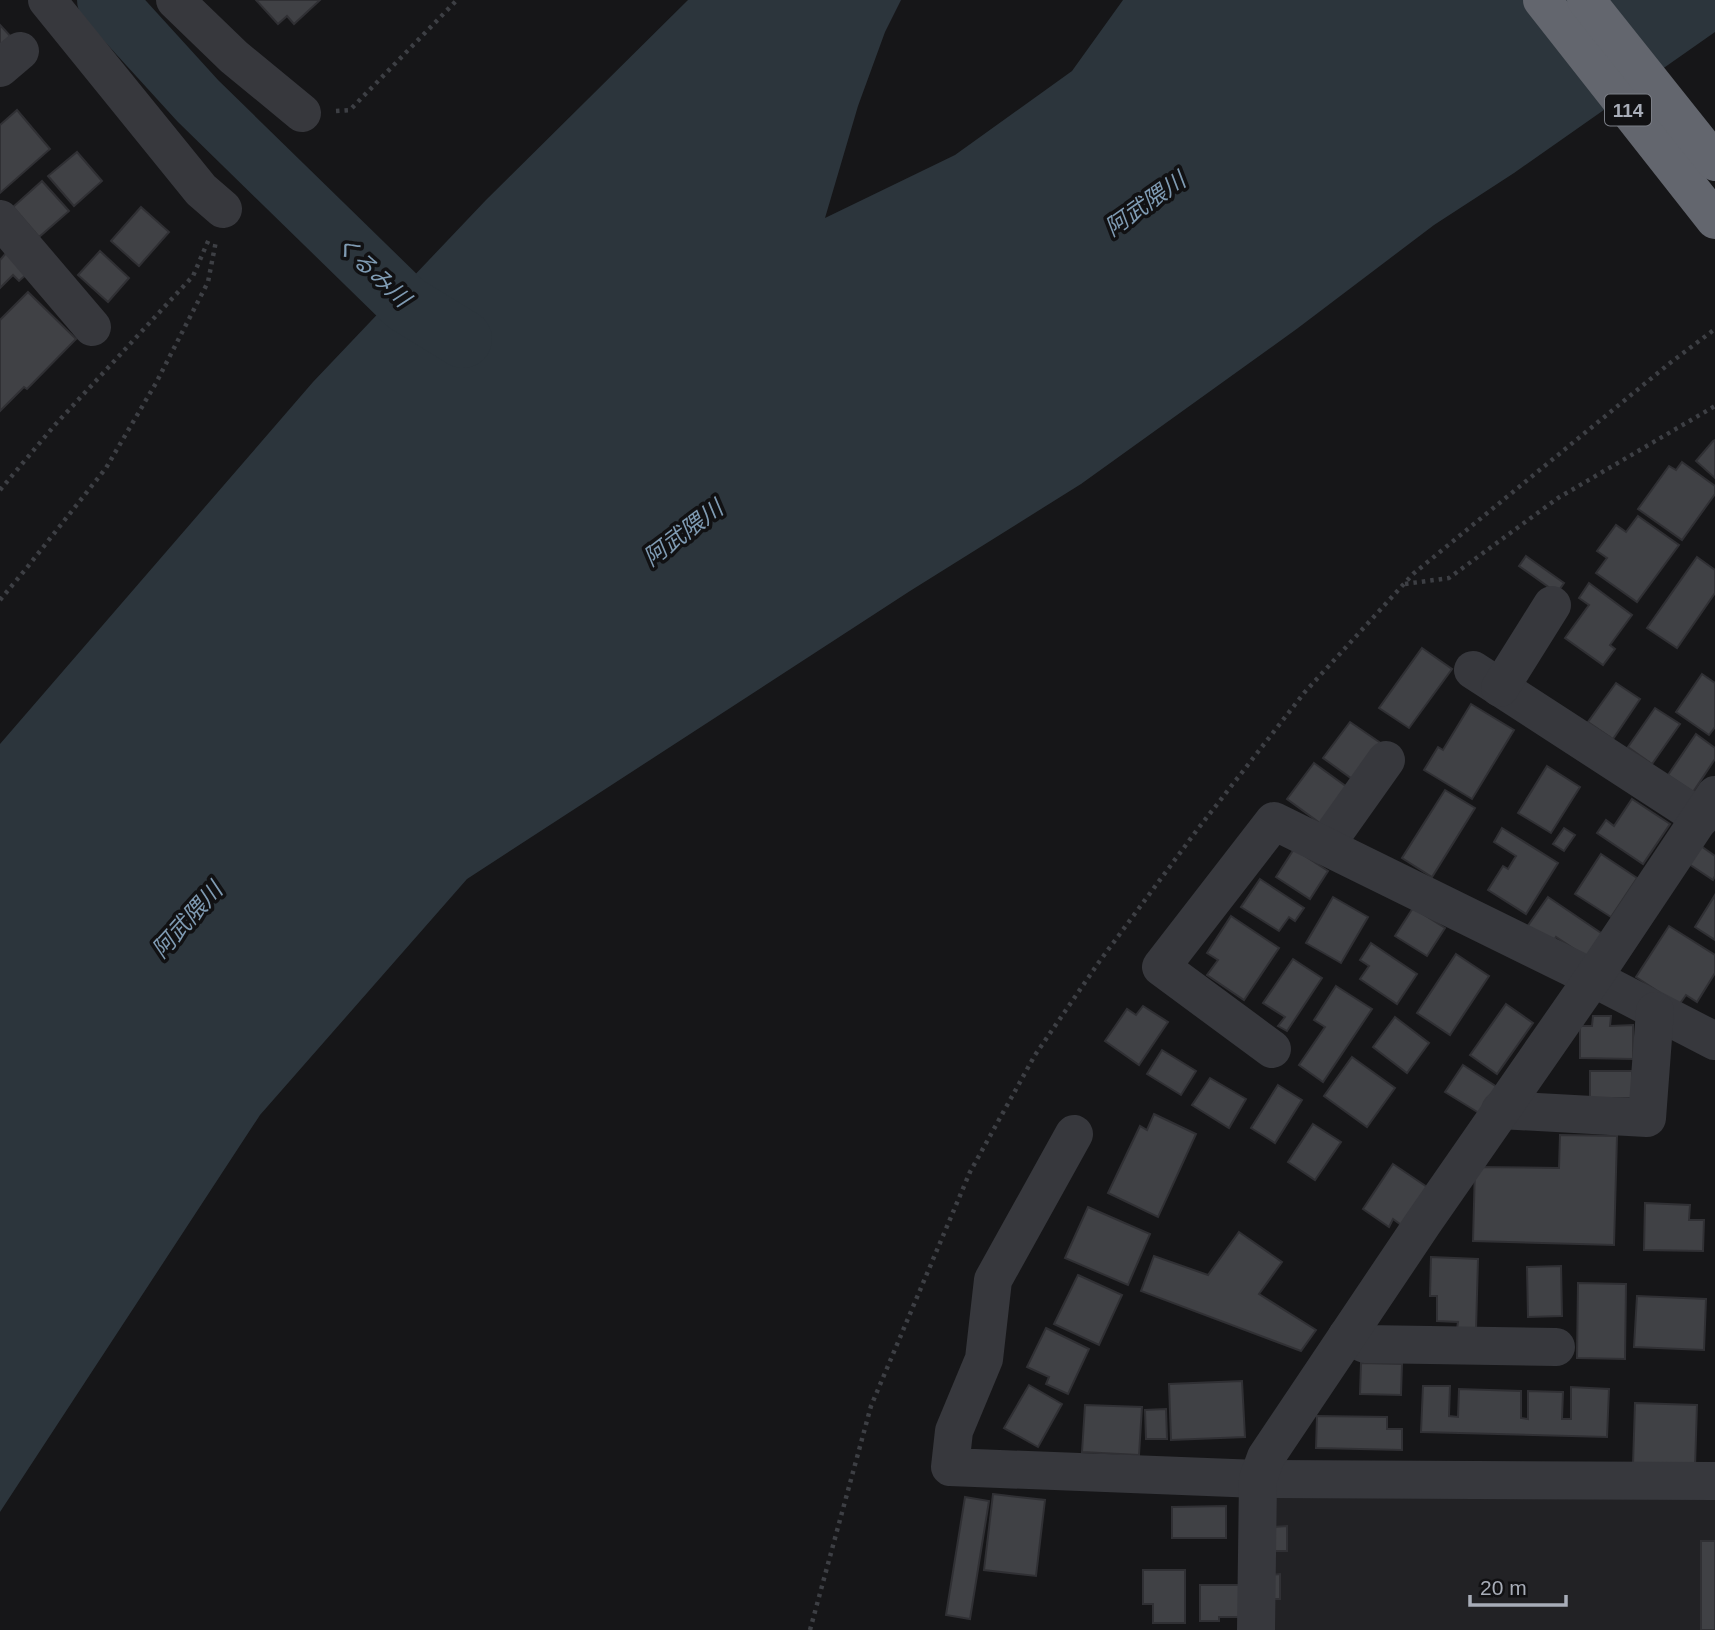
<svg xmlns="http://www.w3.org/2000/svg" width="1715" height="1630" font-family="Helvetica,'Noto Sans JP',sans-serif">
<rect width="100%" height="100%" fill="#161618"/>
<path fill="#222225" d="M1270,1492l445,4v134h-446z"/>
<path fill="#2c353c" d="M688,0h213l-16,32 -27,74 -33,112 130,-63 117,-84 51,-71h592v32l-201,141 -80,52 -136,103 -217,156 -171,107 -443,288 -207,236 -260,397v-768l313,-362 173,-182z"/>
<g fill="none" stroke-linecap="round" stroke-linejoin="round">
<path stroke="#2c353c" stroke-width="58" d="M106,0l92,101 208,203 57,35"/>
</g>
<g fill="#404145" stroke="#303034" stroke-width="2">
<path d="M256,0h64l-26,24 -7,-8 -9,8z"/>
<path d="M0,25l13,14 -13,13z"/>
<path d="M17,110l33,39 -50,44v-68z"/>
<path d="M77,152l25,29 -28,25 -26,-30z"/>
<path d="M42,181l27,30 -30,26 -26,-30z"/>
<path d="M141,207l28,25 -30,34 -28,-25z"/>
<path d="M100,251l29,27 -21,24 -30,-27z"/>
<path d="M7,252l21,21 -9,8 -6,-6 -13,13v-28z"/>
<path d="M28,292l48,47 -49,50 -3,-2 -24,24v-91z"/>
<path d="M1715,440v38l-19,-17 17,-20z"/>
<path d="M1682,462l33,24v8l-33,46 -44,-31 31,-43 7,4z"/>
<path d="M1638,516l41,29 -42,57 -41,-29 11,-15 -10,-7 19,-26 10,7z"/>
<path d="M1526,556l38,27 -7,10 -38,-27z"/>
<path d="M1697,557l18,13v23l-38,55 -30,-20z"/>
<path d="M1589,583l43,32 -22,30 5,4 -12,16 -38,-27 24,-33 -10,-7z"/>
<path d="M1422,648l30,21 -43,59 -30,-20z"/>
<path d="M1702,674l13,9v44l-6,8 -33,-23z"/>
<path d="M1616,683l24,16 -27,40 -25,-17z"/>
<path d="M1471,704l43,26 -42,69 -48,-29 14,-23 5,3z"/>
<path d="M1655,708l25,16 -28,40 -24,-17z"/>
<path d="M1350,722l32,22 -27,37 -32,-23z"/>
<path d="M1696,734l19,14v11l-22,33 -25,-17z"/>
<path d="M1314,763l37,27 -27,36 -37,-27z"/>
<path d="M1547,766l33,21 -29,46 -33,-20z"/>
<path d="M1445,790l30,18 -43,69 -30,-19z"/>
<path d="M1632,799l38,25 -27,40 -46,-31 9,-13 8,6z"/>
<path d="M1502,828l56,35 -32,51 -38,-24 15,-24 5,3 8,-13 -22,-14z"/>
<path d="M1564,828l11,7 -11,16 -11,-7z"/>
<path d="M1701,846l14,10v20l-2,4 -24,-16z"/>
<path d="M1294,849l34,22 -18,28 -34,-22z"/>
<path d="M1601,854l36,24 -26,39 -36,-23z"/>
<path d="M1260,879l44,29 -9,13 -6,-4 -10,14 -38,-24z"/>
<path d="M1715,895v45l-20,-13z"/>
<path d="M1333,897l35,20 -27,46 -35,-20z"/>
<path d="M1548,897l56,38 -16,23 -32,-21 -4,7 -25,-17z"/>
<path d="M1413,908l32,20 -18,28 -32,-20z"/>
<path d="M1231,916l48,32 -35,52 -37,-25 11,-15 -11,-7z"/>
<path d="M1669,926l46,29v18l-18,29 -11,-7 -7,10 -43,-28z"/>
<path d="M1371,943l46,31 -20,30 -37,-25 9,-13 -9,-6z"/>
<path d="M1456,954l33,22 -39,59 -33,-22z"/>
<path d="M1293,959l29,19 -35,53 -9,-5 7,-9 -22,-14z"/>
<path d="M1336,986l36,23 -49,73 -24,-17 26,-38 -11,-7z"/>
<path d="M1506,1004l27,19 -36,51 -27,-19z"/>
<path d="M1143,1006l25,16 -29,43 -34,-24 22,-32 9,6z"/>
<path d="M1593,1016h18l-1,10 23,-1v34l-53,-1v-32h12z"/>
<path d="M1395,1017l34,26 -22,30 -34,-26z"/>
<path d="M1162,1050l34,21 -15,24 -34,-21z"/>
<path d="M1352,1057l43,31 -28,39 -43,-31z"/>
<path d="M1463,1065l34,22 -18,26 -34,-21z"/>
<rect x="1590" y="1071" width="42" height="27"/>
<path d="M1210,1078l36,21 -17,29 -37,-23z"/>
<path d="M1278,1085l24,15 -27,43 -24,-15z"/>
<path d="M1154,1114l42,20 -38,83 -50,-24 32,-67 7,4z"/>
<path d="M1313,1124l28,18 -26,38 -27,-18z"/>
<path d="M1560,1135l57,1 -3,109 -141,-4 2,-74 84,1z"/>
<path d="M1393,1164l37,25 -26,38 -11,-8 -4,8 -26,-18z"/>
<path d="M1645,1203l45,2 -1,15h15l-1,31 -59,-1z"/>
<path d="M1088,1207l62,27 -22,51 -63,-27z"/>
<path d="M1239,1232l43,30 -23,32 57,36 -15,21 -160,-60 13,-35 54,19z"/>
<path d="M1431,1257l47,2 -2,71 -19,-1 1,-7 -21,-1v-25h-7z"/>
<path d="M1561,1266l1,50 -34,1 -1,-50z"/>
<path d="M1078,1275l44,20 -23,50 -45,-21z"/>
<path d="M1578,1283l48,1 -1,75 -48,-1z"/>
<path d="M1637,1296l69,3 -2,51 -70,-3z"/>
<path d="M1046,1328l43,21 -21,45 -22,-10 3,-7 -22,-10z"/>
<path d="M1361,1363l41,1 -1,31 -41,-1z"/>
<path d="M1242,1381l3,56 -74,3 -2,-56z"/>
<path d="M1029,1385l33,19 -24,43 -34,-19z"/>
<path d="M1423,1386h27l-1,30 9,1 1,-28 62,2v27l7,1v-28l35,1 -1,27h9v-32l38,2 -2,48 -186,-5z"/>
<path d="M1635,1403l62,2 -2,62 -62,-2z"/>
<path d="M1085,1405l57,2 -3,48 -57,-3z"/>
<path d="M1166,1409l1,30h-21l-1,-29z"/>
<path d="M1317,1416l70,1v12h15v21l-86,-2z"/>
<path d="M993,1494l52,6 -9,76 -52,-6z"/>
<path d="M965,1497l24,4 -19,118 -24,-4z"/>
<path d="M1226,1506v32h-54v-31z"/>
<path d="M1287,1526v25h-14v-24z"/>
<rect x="1701" y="1541" width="14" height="89"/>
<path d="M1143,1570h42v53h-32v-19h-10z"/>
<path d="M1280,1574v25h-10v-24z"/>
<path d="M1200,1585h41v32h-22v4h-19z"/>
</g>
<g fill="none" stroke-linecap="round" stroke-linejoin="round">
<g stroke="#3d3f44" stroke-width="4.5" stroke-dasharray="3.5 5" stroke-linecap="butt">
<path d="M336,111l14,-1 107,-110"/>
<path d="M0,490l54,-64 139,-150 16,-37"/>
<path d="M1405,584l44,-6 109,-80 157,-92"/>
<path d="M0,600l25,-30 81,-102 50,-85 52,-101 8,-41"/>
<path d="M810,1630l61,-224 99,-234 65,-117 64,-93 98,-132 107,-137 109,-119 257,-211 45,-34"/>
</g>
<g stroke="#37383d" stroke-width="38">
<path d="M47,0l154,190 22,19"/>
<path d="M175,0l59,57 68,56"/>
<path d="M0,68l20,-17"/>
<path d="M0,219l92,108"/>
<path d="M1473,670l228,148"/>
<path d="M1500,688l52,-83"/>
<path d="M1325,846l61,-86"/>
<path d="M1272,1049l-111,-82 113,-146 319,157 122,63"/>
<path d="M1500,1110l147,8 8,-107"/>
<path d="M1074,1134l-81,146 -9,79 -30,72 -4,36 308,12 457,2"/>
<path d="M1347,1336l18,8 191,3"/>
<path d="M1256,1630l2,-151 8,-22 157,-234 170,-245 122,-183"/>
</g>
<g stroke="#63666e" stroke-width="38">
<path d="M1542,0l173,220"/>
<path d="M1586,0l129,162"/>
</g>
</g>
<g text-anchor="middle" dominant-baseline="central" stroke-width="7" stroke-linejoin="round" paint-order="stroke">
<rect fill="#111113" stroke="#7b7e86" stroke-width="2" x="1605" y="94.5" width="46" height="31" rx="5"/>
<g font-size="19" font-weight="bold" fill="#a8adb8">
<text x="1628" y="110">114</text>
</g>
<g font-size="23" font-style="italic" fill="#7f9bb3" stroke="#111113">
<text transform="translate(1145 204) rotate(-35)">阿武隈川</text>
<text transform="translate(373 271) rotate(43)">くるみ川</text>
<text transform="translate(683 533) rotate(-37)">阿武隈川</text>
<text transform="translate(187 920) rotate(-48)">阿武隈川</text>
</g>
</g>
<path d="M1470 1595v10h96v-10" fill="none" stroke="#a8adb8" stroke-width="3.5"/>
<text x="1480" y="1595" font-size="21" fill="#a8adb8" stroke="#111113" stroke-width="5" paint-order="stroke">20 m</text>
</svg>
